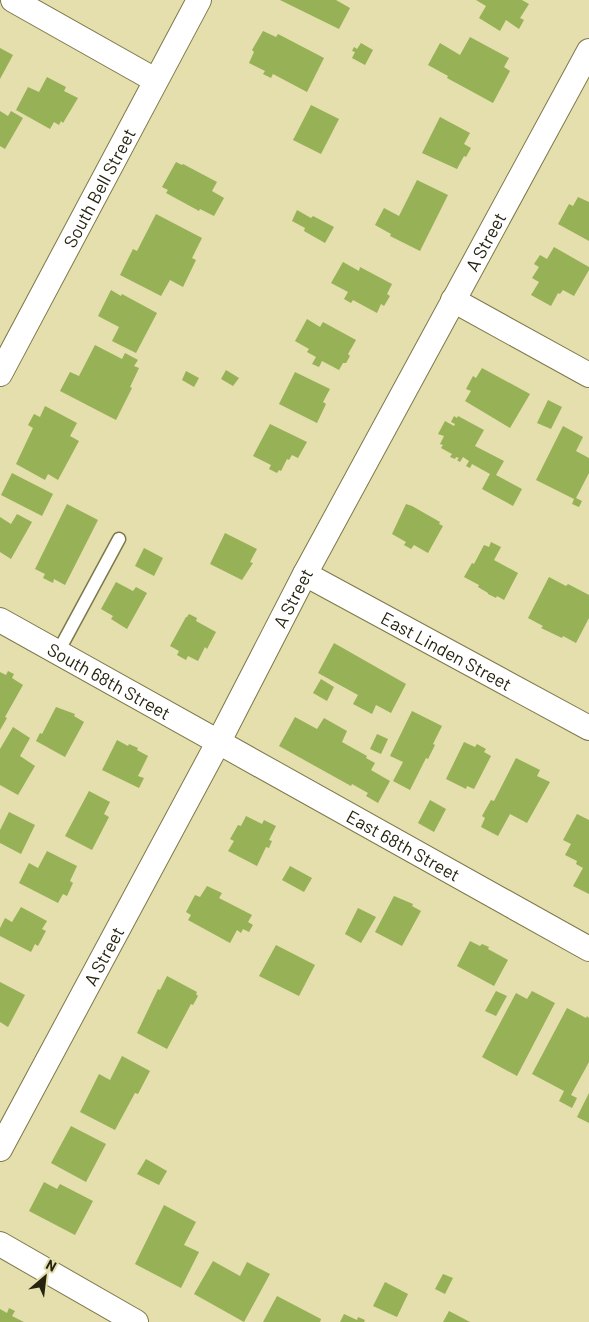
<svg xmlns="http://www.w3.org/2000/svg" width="589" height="1322" font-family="Barlow,sans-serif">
<rect width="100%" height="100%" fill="#e4dfad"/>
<g fill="#96b156">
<path d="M280,0h56l14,8 -11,21z"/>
<path d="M476,0h46l7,4 -9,14 4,2 -5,9 -13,-9 -6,11 -21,-13 7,-12z"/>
<path d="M263,31l13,6 2,-3 46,24 -17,34 -34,-18 -2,4 -8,-4 2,-3 -16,-8 5,-11 -2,-2z"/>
<path d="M470,37l39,21 -5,9 6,4 -17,32 -46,-25 1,-2 -20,-11 12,-22 20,12z"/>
<path d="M361,43l12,7 -8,15 -13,-7 3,-6 -3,-1 2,-4 3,2z"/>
<path d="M0,48l13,7 -13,24z"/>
<path d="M47,77l19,10 -2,4 14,7 -15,25 -2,-2 -2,4 -5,-3 -4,7 -34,-19 12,-23 11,5z"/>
<path d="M311,105l28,14 -18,35 -28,-14z"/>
<path d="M0,111l8,5 3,-5 12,7 -18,31 -5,-3z"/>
<path d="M440,117l30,16 -6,11 7,4 -5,9 -2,-1 -7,13 -35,-16z"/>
<path d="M176,162l6,3 1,-1 34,18 -5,9 12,7 -10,18 -14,-7 -1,2 -33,-18 2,-3 -6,-3z"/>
<path d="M417,180l31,15 -28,56 -30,-15 1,-2 -16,-9 9,-17 15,8z"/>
<path d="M578,197l11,5v39l-31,-17 11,-20 4,2z"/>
<path d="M297,210l14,8 2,-2 21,11 -9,16 -21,-12 1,-3 -13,-7z"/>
<path d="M156,214l46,24 -10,20 4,2 -13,27 -13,-7 -9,16 -41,-21 13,-26 4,2z"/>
<path d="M554,247l35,20v3l-15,26 -11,-6 -3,4 -2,-1 -7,13 -20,-11 8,-13 -7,-4 7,-11 -5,-3 6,-9 7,4z"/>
<path d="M343,262l16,9 1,-4 32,17 -5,10 3,2 -6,10 -3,-2 -4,9 -24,-13 -2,3 -7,-4 4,-7 -17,-9z"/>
<path d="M111,290l10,6 1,-2 35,19 -21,40 -24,-12 7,-14 -21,-11z"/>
<path d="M307,319l13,8 3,-5 33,18 -8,14 2,2 -4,7h-3l-4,7 -17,-9 -3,6 -7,-3 4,-7 -9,-5 2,-3 -14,-8z"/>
<path d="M95,345l27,14 3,-6 13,7 -4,6 5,2 -9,19 2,1 -16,32 -56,-29 10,-19 9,4z"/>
<path d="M482,368l48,26 -20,34 -45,-27 6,-10 -5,-2 7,-13 3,2z"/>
<path d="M226,370l13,8 -6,8 -12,-7z"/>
<path d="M186,371l13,7 -5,9 -12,-7z"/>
<path d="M295,372l35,17 -7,13 3,2 -9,19 -38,-19z"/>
<path d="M548,400l14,7 -11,22 -14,-6z"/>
<path d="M45,406l32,17 -7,13 9,5 -21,39 -10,-6 -3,6 -29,-16 17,-36 -5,-3 6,-11 6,3z"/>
<path d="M454,416l3,2 1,-2 26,14 -9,16 29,15 -8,14 26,14 -9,17 -31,-17 8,-15 -18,-10 -2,4 -4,-2 3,-5 -6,-4 -3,5 -3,-2 2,-2 -3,-1 -1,2 -5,-2 2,-3 -11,-6 2,-3 -3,-1 4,-8 -6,-2 7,-13 9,5 1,-2 -4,-2z"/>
<path d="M270,424l37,18 -9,16 -6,-3 -3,5 -2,-1 -6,12 -2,-1 -2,3 -8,-4 2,-4 -18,-9z"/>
<path d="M563,426l20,11 -7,14 13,7v15l-13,25 6,3 -3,6 -7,-3 2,-5 -38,-19z"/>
<path d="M12,473l41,21 -11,22 -41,-21z"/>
<path d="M67,504l31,16 -33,65 -11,-6 -1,4 -10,-5 2,-4 -10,-5z"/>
<path d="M406,504l6,2 28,16 -1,2 4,2 -15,27 -14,-8 -3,4 -7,-4 2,-3 -14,-8z"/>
<path d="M17,514l15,8 -21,37 -11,-7v-35l11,7z"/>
<path d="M225,533l32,16 -7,13 3,1 -11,17 -32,-16z"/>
<path d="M491,542l10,5 -7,13 24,13 -14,27 -7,-4 -1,2 -8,-4v-1l-10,-6 1,-2 -15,-8 8,-14 2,1 10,-19 5,2z"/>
<path d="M144,548l19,10 -9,18 -19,-10z"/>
<path d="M549,577l17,9 2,-2 21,11v23l-13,25 -13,-7 -1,2 -21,-10 2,-2 -15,-8z"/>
<path d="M116,582l17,9 3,-4 11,6 -20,36 -16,-10 2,-3 -12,-7z"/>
<path d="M189,614l8,4 -1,3 20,11 -9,17 -2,-2 -7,14 -10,-5 -2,4 -9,-5 2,-4 -9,-5 16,-29h1z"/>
<path d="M334,643l72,41 -15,29 -15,-8 -4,9 -19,-10 5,-9 -40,-22z"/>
<path d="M8,671l6,3 -2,4 11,7 -18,32 2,1 -7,12v-58l6,3z"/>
<path d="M321,679l13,8 -7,14 -14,-8z"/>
<path d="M56,707l19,7 -1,2 10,6 -19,35 -29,-16 4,-8 2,1z"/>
<path d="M412,711l30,15 -9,18 2,1 -7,14 -2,-1 -16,32 -17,-9 10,-19 -13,-6z"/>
<path d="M295,717l22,12 7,-11 23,13 -5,11 25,14 -1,2 9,5 -4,7 19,11 -12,22 -12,-7 2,-3 -16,-9 -1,2 -72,-40z"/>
<path d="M13,727l17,11 -10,18 15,10 -17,29 -18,-10v-36z"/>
<path d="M377,734l11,5 -7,15 -11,-5z"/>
<path d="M117,740l11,6 1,-2 9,4 -1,2 11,6 -10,20 6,2 -5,10 -37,-18z"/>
<path d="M464,742l11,5 2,-3 9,5 -2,3 7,4 -17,33 -7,-3 -1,3 -20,-10z"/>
<path d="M516,758l24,12 -3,6 13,6 -23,41 -17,-9 -12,22 -17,-9 4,-9 -3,-2 9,-16 3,1z"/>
<path d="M89,791l21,11 -6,12 5,3 -17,33 -27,-14z"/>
<path d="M430,800l16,9 -12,23 -16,-9z"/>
<path d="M9,812l26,13 -14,29 -21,-11v-13z"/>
<path d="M577,814l12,6v74l-16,-8 10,-18 -7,-4 1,-3 -12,-6 6,-11 -8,-4z"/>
<path d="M246,816l16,8 2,-4 12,6 -7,14 3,1 -3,7 -3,-1 -9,19 -29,-15 6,-10 -4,-2 8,-14 3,1z"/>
<path d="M47,851l30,15 -7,15 3,2 -6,13 -4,-2 -5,9 -39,-20 10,-20 9,5z"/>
<path d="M290,866l22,12 -8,14 -22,-12z"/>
<path d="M207,886l15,7 -3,5 33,17 -4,7 5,3 -4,7 -6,-3 -2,4 -4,-3 -7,13 -42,-23 3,-5 -5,-3 9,-17 5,2z"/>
<path d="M394,896l19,8 -1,2 9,5 -19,35 -27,-14z"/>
<path d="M21,907l26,14 -5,8 4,2 -8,15 -3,-2 -4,8 -31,-16v-8l5,-10 7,4z"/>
<path d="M358,908l18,9 -15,26 -16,-9z"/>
<path d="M470,941l10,5 2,-2 7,3 -1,2 20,11 -14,26 -37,-20z"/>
<path d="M276,945l39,20 -16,31 -40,-20z"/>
<path d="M167,976l30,16 -1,2 2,2 -5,9 -2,-1 -24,45 -30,-16 21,-44 2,1z"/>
<path d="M0,982l25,13 -17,32 -8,-5z"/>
<path d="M496,991l11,5 -11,20 -11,-5z"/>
<path d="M532,991l23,12 -38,73 -35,-19 34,-64 11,6z"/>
<path d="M567,1008l19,10 1,-2 2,2v44l-18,33 6,3 -5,10 -13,-7 5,-10 -32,-17z"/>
<path d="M122,1056l28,15 -12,23 -3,-1 -20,37 -35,-18 19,-38 11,6z"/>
<path d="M589,1093v30l-12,-6z"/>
<path d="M71,1126l35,18 -20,38 -35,-19z"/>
<path d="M146,1159l21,12 -8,14 -22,-11z"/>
<path d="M44,1182l13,7 3,-5 33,17 -18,34 -46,-24z"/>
<path d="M164,1205l32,17 -12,23 15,7 -18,36 -46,-24z"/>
<path d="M213,1261l27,15 7,-14 23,12 -26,48 -50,-28z"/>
<path d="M443,1274l10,4 -8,16 -10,-5z"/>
<path d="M385,1282l23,12 -11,23 -24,-11z"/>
<path d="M277,1296l44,23 -1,3h-57z"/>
<path d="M9,1308l6,3 -3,5 12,6h-24v-13l7,4z"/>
<path d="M449,1311l21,11h-27z"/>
<path d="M344,1314l13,6 1,-3 7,3 -1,2h-24z"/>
</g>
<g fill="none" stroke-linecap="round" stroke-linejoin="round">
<g stroke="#7d784a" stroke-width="15">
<path id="service" d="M58,652l61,-113"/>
</g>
<g stroke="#7d784a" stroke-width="26">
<g id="minor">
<path d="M13,0l142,80"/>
<path d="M453,300l136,75"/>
<path id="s1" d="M0,374l199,-374"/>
<path id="s2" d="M305,574l284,154"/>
<path id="s3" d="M0,620l589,329"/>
<path id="s4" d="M0,1149l219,-408 86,-167 284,-523"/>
<path d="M0,1244l136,78"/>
</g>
</g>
<use href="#service" stroke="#fff" stroke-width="12"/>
<use href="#minor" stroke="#fff" stroke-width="24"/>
</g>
<g text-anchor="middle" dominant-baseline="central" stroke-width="4" stroke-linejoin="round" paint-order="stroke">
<g font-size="18" fill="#262410" stroke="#e4dfad">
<text stroke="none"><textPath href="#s1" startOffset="211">South Bell Street</textPath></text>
<text stroke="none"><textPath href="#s4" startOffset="1029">A Street</textPath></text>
<text stroke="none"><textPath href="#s4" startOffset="624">A Street</textPath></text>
<text stroke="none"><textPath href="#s2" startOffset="161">East Linden Street</textPath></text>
<text stroke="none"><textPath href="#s3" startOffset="125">South 68th Street</textPath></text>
<text stroke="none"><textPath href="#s3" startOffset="462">East 68th Street</textPath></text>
<text stroke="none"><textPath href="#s4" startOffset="219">A Street</textPath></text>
</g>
</g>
<g transform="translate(45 1277) rotate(28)" stroke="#e4dfad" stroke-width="4" paint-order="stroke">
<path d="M0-4L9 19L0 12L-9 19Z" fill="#262410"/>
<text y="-8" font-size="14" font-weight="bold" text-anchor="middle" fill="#262410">N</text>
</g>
</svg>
